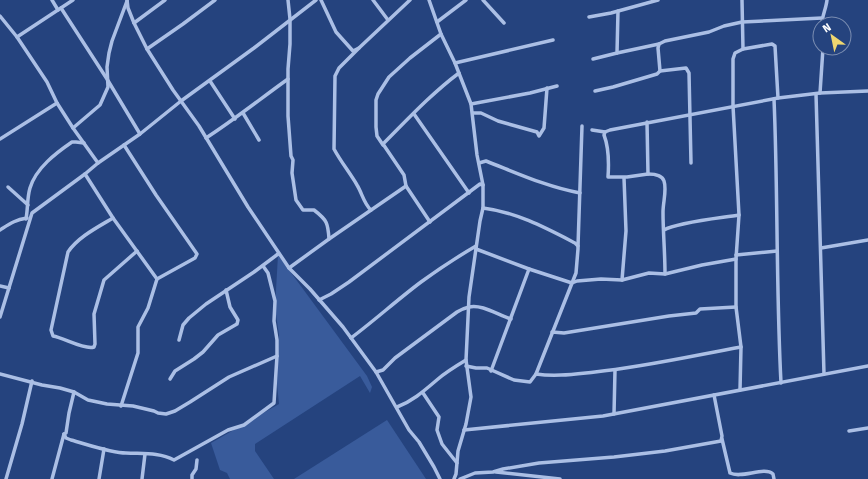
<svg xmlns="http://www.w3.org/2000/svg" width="868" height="479" font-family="'Fira Sans',sans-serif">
<rect width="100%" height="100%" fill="#25437e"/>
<g fill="#395b9b">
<path d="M278,255l89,121 5,11 -2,6 -10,-17 -105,68v7l19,28h-44l-3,-6 -7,-3 -9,-27 68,-39 -2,-20 2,-49 -4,-27z"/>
<path d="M387,420l39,59h-132z"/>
</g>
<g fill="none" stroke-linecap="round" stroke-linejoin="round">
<g stroke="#abbfe5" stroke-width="3.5">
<path d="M52,0l6,10"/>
<path d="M127,0l1,8 6,15 13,26 26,41 26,36 49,81 41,61 21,21 33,38 33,45 33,58 10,12 15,25 6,12"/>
<path d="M288,0l2,19v25l-2,25v47l3,40 2,4 -1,13 4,27 7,10h11c13,10 14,13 15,29"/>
<path d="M321,0l15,32 17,19 6,-3 51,-48"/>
<path d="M373,0l15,20"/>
<path d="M429,0l12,34 14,29 16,41 6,51 6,30v23l-3,13 -11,76 -3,63 5,37 -5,27 -8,27 -2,23 -2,5"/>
<path d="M483,0l21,23"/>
<path d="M742,0l1,49"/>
<path d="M61,8l46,71 33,55"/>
<path d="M0,16l17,21 30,45 10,21 16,25 25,35"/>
<path d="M589,17l22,-4 47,-13"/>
<path d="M437,22l29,-22"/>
<path d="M134,23l31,-23"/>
<path d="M822,24c0,-8 4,-15 5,-24"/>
<path d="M17,37l56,-37"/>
<path d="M359,48l-20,20 -4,8 -1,73c7,13 16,24 23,36 5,8 7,19 14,25"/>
<path d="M147,49l36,-25 32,-24"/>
<path d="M617,53l42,-9"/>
<path d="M593,59l24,-6 1,-42"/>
<path d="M455,63l98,-23"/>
<path d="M660,71l-2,-23 1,-4 6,-3 44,-9 15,-6 18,-4 80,-4"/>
<path d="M210,81l25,38"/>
<path d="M595,91l18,-4 44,-13 3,-3 26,-3 3,5 2,90"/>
<path d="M820,93l3,-45"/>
<path d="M816,94l8,280"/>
<path d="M774,99c4,94 2,189 7,284"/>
<path d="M471,104l59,-11 27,-7"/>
<path d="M243,113l16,27"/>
<path d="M473,113h8l17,8 39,11 2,4 5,-8 3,-40"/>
<path d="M414,114l55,79"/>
<path d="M647,122l1,52 -21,3h-19c1,-14 1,-29 -4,-42l1,-3 5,-2 168,-32 42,-5 48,-2"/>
<path d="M73,128l27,-23 8,-18 -1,-20 2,-14 3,-12 15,-40"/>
<path d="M592,130l13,2"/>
<path d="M206,138c28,-18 54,-39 82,-59"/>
<path d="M0,139l57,-36"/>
<path d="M383,145l-6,-9 -1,-9v-27l2,-6 11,-17 21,-19 31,-24"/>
<path d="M479,163l7,-2c31,12 61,26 94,32"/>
<path d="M85,174l28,44 44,61"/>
<path d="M648,174c5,0 14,1 16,7 3,9 -1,21 -1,31 0,20 2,41 2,62"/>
<path d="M8,187l20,18"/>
<path d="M483,208c33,4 63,20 92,35l3,3v3l-2,24 -40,101"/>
<path d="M113,218c-15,9 -35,19 -45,34l-17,78 2,6c11,2 32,14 41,11l1,-3 -1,-30 10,-34 33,-29"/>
<path d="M26,219c2,-11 1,-21 4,-31 6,-20 26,-35 42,-46h4l8,1"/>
<path d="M430,222l-24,-36 -2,-11 -21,-31c24,-24 48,-50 76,-71"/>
<path d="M0,230c11,-7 15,-10 27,-12"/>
<path d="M664,230c14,-8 57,-12 75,-15"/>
<path d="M578,246l4,-120"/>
<path d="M821,248l47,-8"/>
<path d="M476,249l53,20 43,14 5,-2 24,-2 21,1 27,-7 16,1 37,-9 34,-6"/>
<path d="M736,255l41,-4"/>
<path d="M289,268l40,-29 77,-53"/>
<path d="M622,280l4,-49 -2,-53"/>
<path d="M0,286l9,2"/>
<path d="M319,300l12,-6 18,-12 131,-98 3,1"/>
<path d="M0,317l32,-104 53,-39 13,-11 42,-29 41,-33 73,-53 62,-48"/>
<path d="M552,332l12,1 105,-17 27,-3 4,-4 36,-2"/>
<path d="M351,338c24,-18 46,-38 70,-56 18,-13 36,-25 55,-36"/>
<path d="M179,340l4,-15 6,-7 17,-14 48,-32 24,-18"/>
<path d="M466,366l10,2h11l27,12 16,2 6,-8c20,3 39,0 59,-2 49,-5 97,-16 146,-25"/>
<path d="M491,371l38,-102"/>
<path d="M376,372l7,-2 12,-12 62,-46c3,-2 8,-4 12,-5 13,-3 29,8 42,12"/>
<path d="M0,374l42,11 18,3 14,4 14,8 19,4 26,2 21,5 4,2 8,1 9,-3 15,-9 39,-25 48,-21"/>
<path d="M170,379l5,-8 19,-12 9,-7 15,-17 19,-11 1,-4 -8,-13 -4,-17"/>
<path d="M740,390l1,-43 -5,-40v-48l3,-44 -6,-109v-47l2,-6 8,-4 29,-5 3,2 3,52"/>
<path d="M74,392l-5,21 -3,20 -2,1 2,4 5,2c15,4 40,13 55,13 16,1 33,-1 48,7l54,-30 16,-5 30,-22 3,-47v-16l-3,-19 1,-20 -7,-28 -5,-7"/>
<path d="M423,393l16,24 -2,13 5,14 15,19"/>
<path d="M121,406l17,-53v-26l10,-19 9,-29 38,-21 2,-4 -41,-59 -32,-50"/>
<path d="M397,407c16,-6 28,-17 41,-28 8,-7 18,-13 28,-19"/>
<path d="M614,414l1,-44"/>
<path d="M464,430l139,-14 265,-50"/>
<path d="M849,431l19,-3"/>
<path d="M722,439l8,34c12,6 34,-7 43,1l1,5"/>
<path d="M496,472l64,7"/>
<path d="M6,479l16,-55 10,-43"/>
<path d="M52,479l12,-45"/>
<path d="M99,479l5,-30"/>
<path d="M142,479l3,-25"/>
<path d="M192,479v-4l4,-6 1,-9"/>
<path d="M460,479l15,-6 18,-1 10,-3 36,-6 75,-6 51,-6 56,-10 1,-5 -8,-41"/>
</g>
</g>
<g transform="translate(832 36) rotate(327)"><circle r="19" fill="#25437e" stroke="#7c8eb2"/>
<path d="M0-3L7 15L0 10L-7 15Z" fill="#efd770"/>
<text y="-6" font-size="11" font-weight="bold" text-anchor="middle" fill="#ffffff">N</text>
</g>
</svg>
